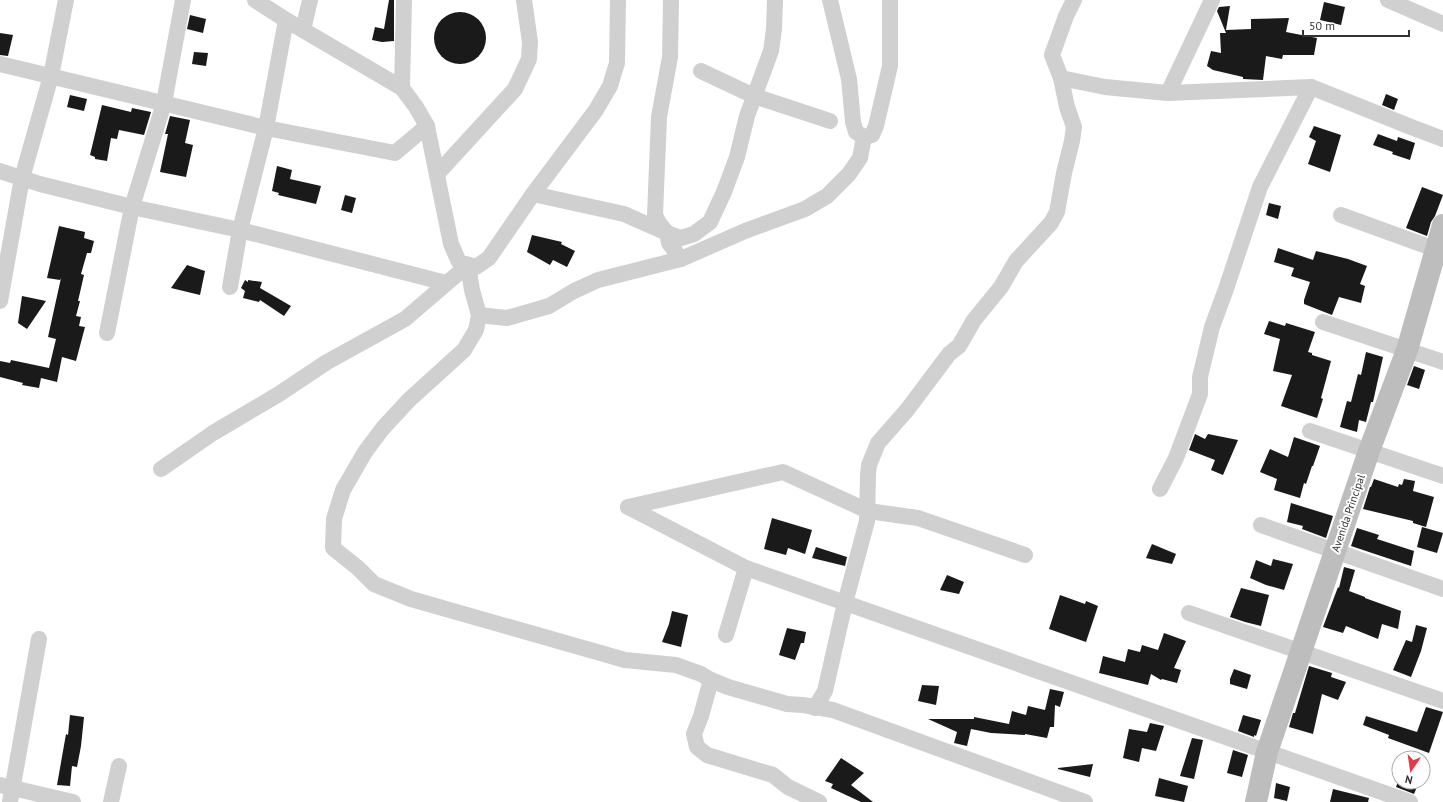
<svg xmlns="http://www.w3.org/2000/svg" width="1443" height="802" font-family="'PT Sans',sans-serif">
<rect width="100%" height="100%" fill="#fff"/>
<g fill="#1a1a1a">
<path d="M389,0h5v41l-12,1 -10,-2 3,-13 9,2z"/>
<path d="M1324,2l21,5 -4,18 -21,-5z"/>
<path d="M1230,6l-4,24 25,-1v-10l38,-1 -3,14 31,6 -3,17h-31l-1,4 -16,-3 -3,24 -20,-1v-2l-30,-7 -6,-4 4,-15 10,2 -1,-20h6l-9,-22 2,-4z"/>
<circle cx="460" cy="38" r="26"/>
<path d="M190,15l16,4 -3,14 -16,-4z"/>
<path d="M0,33l13,2 -5,21 -8,-1z"/>
<path d="M194,52l14,1 -2,13 -14,-2z"/>
<path d="M1386,94l12,5 -4,11 -12,-5z"/>
<path d="M70,95l17,4 -3,12 -17,-4z"/>
<path d="M102,105l29,7 1,-4 19,4 -7,23 -25,-5 -2,9 -6,-1 -4,23 -12,-2v-2l-5,-2z"/>
<path d="M170,116l20,4 -5,23 8,2 -7,32 -26,-5 8,-38h-3z"/>
<path d="M1314,126l27,9 -11,37 -22,-8 8,-23 -7,-4z"/>
<path d="M1378,134l19,7 1,-4 17,6 -5,17 -18,-6 1,-2 -20,-7z"/>
<path d="M277,166l15,4 -2,9 31,7 -5,18 -38,-9 1,-2 -7,-2z"/>
<path d="M1422,187l21,8 -8,21 -4,6 -4,14 -21,-8z"/>
<path d="M345,195l11,3 -4,15 -11,-3z"/>
<path d="M1269,203l12,3 -3,13 -12,-4z"/>
<path d="M59,226l26,6 -1,6 10,3 -3,12h-4l-6,21 3,1 -6,26h2l-4,15 5,1 -2,9 6,1 -9,34 -14,-4 -5,25 -16,-4 -2,10 -17,-3 1,-2 -23,-6v-16l10,2 1,-3 38,8 7,-29 -8,-2 13,-59 -1,2 -13,-2z"/>
<path d="M532,235l30,7 -1,2 14,7 -8,16 -14,-7 -3,5 -23,-13z"/>
<path d="M1278,248l35,12 3,-9 32,8 19,7 -7,18 5,2 -4,17 -22,-6 -7,18 -28,-11v-4l6,-18 -19,-6 3,-8 -20,-6z"/>
<path d="M187,265l18,6 -5,24 -29,-7z"/>
<path d="M245,280l3,2v-2l14,2 -2,6 31,18 -7,10 -24,-16 -1,2 -16,-4 2,-7 -4,-3z"/>
<path d="M22,296l24,5 -19,28 -9,-6z"/>
<path d="M1269,321l16,5 1,-3 29,9 -7,20 4,1v2l19,6 -10,37 2,1 -6,19 -36,-12 11,-31 -19,-4 7,-32 -16,-5z"/>
<path d="M1366,352l17,5 -10,45h-2l-5,20 -7,-2 -2,12 -17,-5 7,-26 4,1 7,-28 3,1z"/>
<path d="M1414,366l11,4 -6,19 -12,-4z"/>
<path d="M1195,434l10,5 3,-5 30,6 -15,35 -12,-5 4,-10 -26,-10z"/>
<path d="M1294,437l26,9 -7,20h-1l-6,18 -2,-1 -4,15 -26,-8 3,-11 -17,-7 10,-23 18,8z"/>
<path d="M1374,479l24,8 1,-3 3,1 2,-6 11,2 -2,10 21,6 -8,30 -13,-4v-2l-50,-12 7,-22h1z"/>
<path d="M1291,503l42,13 -7,22 -24,-9 1,-3 -16,-4z"/>
<path d="M772,518l40,12 -7,24 -17,-6 -2,7 -22,-6z"/>
<path d="M1422,527l21,6 -6,20 -20,-6z"/>
<path d="M1357,528l22,7 -2,4 37,12 -3,15 -60,-20z"/>
<path d="M1152,544l24,10 -4,10 -26,-6z"/>
<path d="M816,547l31,10 -2,9 -33,-8z"/>
<path d="M1273,559l20,5 -9,26 -18,-5 -16,-7 6,-18 15,6z"/>
<path d="M1344,567l11,3 -6,21 16,6v1l36,13 -3,18 -16,-5 -4,15 -32,-13 -3,7 -20,-6 15,-40 1,1z"/>
<path d="M947,575l17,7 -5,12 -19,-4z"/>
<path d="M1241,588l28,7 -8,31 -16,-4 -15,-5z"/>
<path d="M1060,595l25,9 1,-3 12,5 -12,36 -37,-13z"/>
<path d="M672,611l16,4 -7,32 -19,-5 7,-18z"/>
<path d="M1416,625l11,3 -6,23 -10,26 -18,-7 13,-30 6,2z"/>
<path d="M787,628l19,4 -2,11h-3l-6,17 -16,-5z"/>
<path d="M1164,633l22,8 -12,27 7,2 -4,13 -15,-4 -1,1 -10,-6 -3,11 -49,-12 4,-17 22,6 3,-13 12,3 2,-7 16,5z"/>
<path d="M1309,666l23,7 -1,4 15,5 -8,18 -16,-6 -9,40 -24,-7 4,-14h2z"/>
<path d="M1234,669l17,6 -4,14 -17,-5v-5z"/>
<path d="M922,685l17,1 -3,19 -18,-4z"/>
<path d="M1050,689l14,3 -4,15 -5,-2 -1,22h-4l-3,11 -22,-4v1l-34,-2 -20,-4 -4,17 -13,-3 3,-11 -29,-13h46v-2l35,7 3,-13 14,4 2,-9 17,4z"/>
<path d="M1426,707l17,5 -14,41 -41,-15 1,-3 -26,-10 3,-9 51,16z"/>
<path d="M70,715l14,2 -3,29 -4,21 -5,-1 -2,20 -13,-1 9,-51 2,1z"/>
<path d="M1243,715l18,5 -5,16 -2,-1v2l-16,-6z"/>
<path d="M1150,723l14,3 -8,25 -14,-3 -3,14 -16,-4 6,-29 18,3z"/>
<path d="M1192,738l11,2 -9,39 -14,-3z"/>
<path d="M1233,750l15,5 -6,22 -15,-4z"/>
<path d="M841,758l23,15 -13,12 22,17h-12l-30,-14 2,-4 -8,-3z"/>
<path d="M1093,764l-3,13 -32,-8v-1z"/>
<path d="M1159,778l29,8 -4,16 -29,-6z"/>
<path d="M1398,782h21l-5,12 -18,-7z"/>
<path d="M1276,783l14,4 -3,14 -13,-3z"/>
<path d="M1333,789l36,9 -1,4h-38z"/>
</g>
<g fill="none" stroke-linecap="round" stroke-linejoin="round">
<g stroke="#d0d0d0" stroke-width="16">
<path d="M255,0l31,20 116,68 14,19 11,19 24,118 8,18 17,5 13,-9 44,-64 63,-84 14,-24 7,-23 1,-63"/>
<path d="M671,0l-1,57 -11,60 -4,98 4,8 8,10 14,5 13,-4 16,-12 14,-30 13,-35 10,-41 24,-65 3,-22 1,-29"/>
<path d="M830,0l19,79 4,43 3,10 8,5 8,-2 4,-9 14,-60v-66"/>
<path d="M1388,0l55,24"/>
<path d="M303,30l7,-30"/>
<path d="M0,64l266,64 129,25 32,-27"/>
<path d="M701,71l53,25 76,25"/>
<path d="M1061,78l44,9 63,6 143,-6 100,40 32,12"/>
<path d="M402,88l2,-88"/>
<path d="M1168,93l44,-93"/>
<path d="M0,171l40,13 92,23 108,23 206,53"/>
<path d="M437,174l78,-85 14,-30 1,-17 -6,-42"/>
<path d="M533,194l91,20 43,19 2,10 12,16"/>
<path d="M1341,215l102,37"/>
<path d="M468,265l4,25 7,25 -3,15 -12,20 -55,50 -26,28 -18,24 -22,38 -9,29 -1,29 25,20 16,16 37,15 214,61 51,5 25,9 10,6 17,7 59,17 16,1 30,5 252,92"/>
<path d="M230,287l10,-57 26,-102 20,-108"/>
<path d="M0,301l22,-123 29,-102 15,-76"/>
<path d="M479,315l28,3 42,-12 25,-15 24,-11 83,-21 64,-28 60,-22 22,-13 22,-22 11,-16 4,-21"/>
<path d="M1323,322l120,40"/>
<path d="M107,333l25,-126 32,-104 19,-103"/>
<path d="M1310,431l133,45"/>
<path d="M161,469l52,-36 66,-39 48,-32 78,-43 63,-54"/>
<path d="M1160,489l16,-31 24,-64v-17l12,-50 14,-38 34,-102 51,-100"/>
<path d="M628,507l118,61 664,234"/>
<path d="M628,507l155,-35 85,39 50,7 107,37"/>
<path d="M1261,525l182,64"/>
<path d="M1189,613l254,88"/>
<path d="M726,635l20,-67"/>
<path d="M711,680l-10,36 -7,18 3,13 10,8 66,20 15,12 31,15"/>
<path d="M815,708l10,-17 20,-88 22,-82 1,-46 1,-10 9,-22 29,-33 42,-56 10,-8 15,-26 27,-33 15,-26 35,-38 6,-11 7,-39 8,-32 2,-14 -7,-20 -6,-29 -9,-23 14,-39 8,-16"/>
<path d="M0,785l73,17"/>
<path d="M10,802l29,-163"/>
<path d="M111,802l8,-36"/>
</g>
<path stroke="#bdbdbd" stroke-width="22" d="M1256,802l11,-50 102,-301 38,-101 36,-125"/>
</g>
<g text-anchor="middle" dominant-baseline="central" stroke-width="4" stroke-linejoin="round" paint-order="stroke">
<g font-size="11" fill="#333" stroke="#fff">
<text transform="translate(1348 513) rotate(-71)">Avenida Principal</text>
</g>
</g>
<g transform="translate(1411 770) rotate(193)"><circle r="19" fill="#ffffff" stroke="#adadad"/>
<path d="M0-3L7 15L0 10L-7 15Z" fill="#e63946"/>
<text y="-6" font-size="11" font-weight="bold" text-anchor="middle" fill="#333333">N</text>
</g>
<path d="M1303 30v6h106v-6" fill="none" stroke="#333333" stroke-width="2"/>
<text x="1309" y="30" font-size="12" fill="#333333" stroke="#ffffff" stroke-width="3" paint-order="stroke">50 m</text>
</svg>
